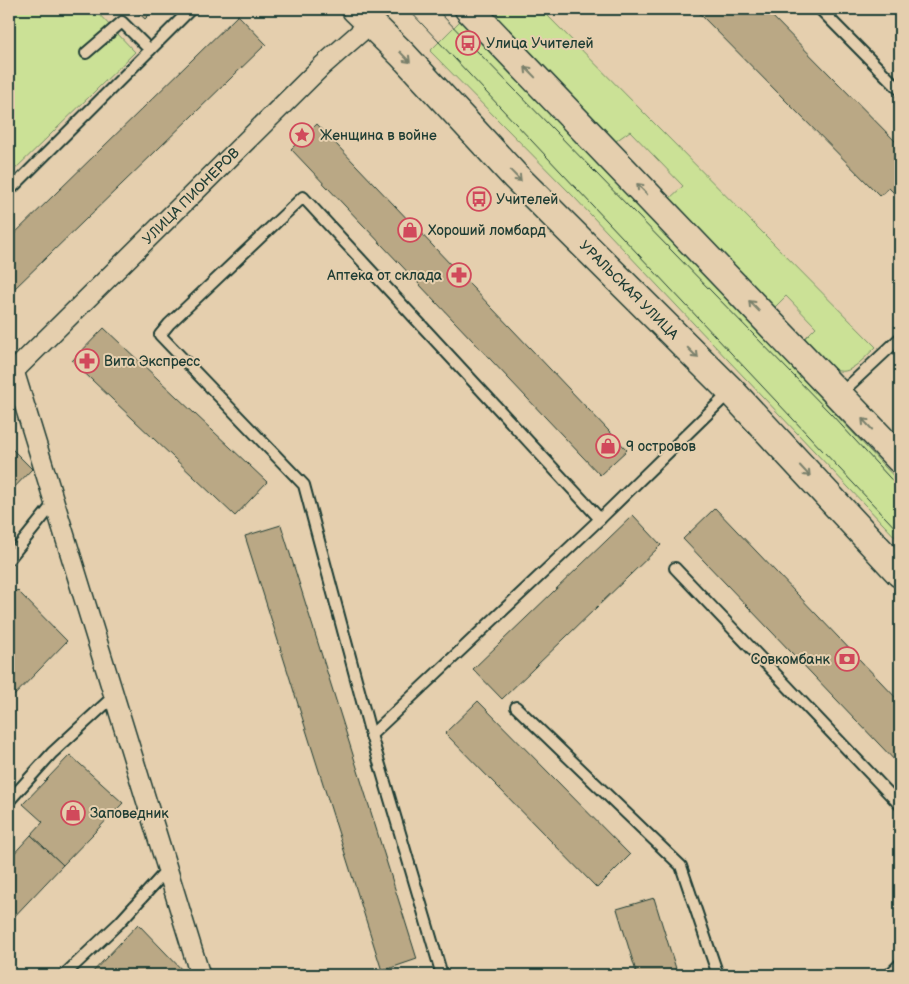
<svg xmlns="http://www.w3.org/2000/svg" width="909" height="984" font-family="'Balsamiq Sans',sans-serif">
<rect width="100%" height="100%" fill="#e5cfae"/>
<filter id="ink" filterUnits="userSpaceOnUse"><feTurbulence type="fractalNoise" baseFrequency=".02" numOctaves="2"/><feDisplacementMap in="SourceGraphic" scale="10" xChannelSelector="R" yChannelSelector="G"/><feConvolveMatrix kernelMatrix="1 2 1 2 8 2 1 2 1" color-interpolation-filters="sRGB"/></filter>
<g filter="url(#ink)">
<g fill="#cbe196" stroke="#758f65">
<path d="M9,9h85l41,43 -126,123z"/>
<path d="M484,9h57l335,338c-8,7 -15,16 -24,21 -18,13 -39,-16 -50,-27l14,-14 -30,-31 -13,13 -104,-110 14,-13 -53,-55 -14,10 -133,-129z"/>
<path d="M460,21l92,91 348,371v59l-326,-345 -144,-146z"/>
</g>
<g fill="#baa885" stroke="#1f3d34">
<path d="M134,9h21l-10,10z"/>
<path d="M695,9h70l135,137v53l-11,-11 -9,8z"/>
<path d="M238,15l28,29 -254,247 -3,-3v-49z"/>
<path d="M317,124l310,326 -27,25 -309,-326z"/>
<path d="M104,328l163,154 -32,34 -163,-155z"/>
<path d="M9,446l23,23 -23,24z"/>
<path d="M715,508l185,194v64l-217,-227z"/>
<path d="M633,515l28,30 -159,154 -29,-30z"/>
<path d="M281,525l136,434 -35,12 -137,-435z"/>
<path d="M17,590l50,51 -58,60v-103z"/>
<path d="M478,701l152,154 -33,33 -152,-155z"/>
<path d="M70,755l53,48 -60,62 -32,-30 12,-13 -20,-18z"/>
<path d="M31,835l32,30 -54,57v-63z"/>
<path d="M654,898l8,26 16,51h-41l-20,-66z"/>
<path d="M138,924l48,50 -1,1h-95z"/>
</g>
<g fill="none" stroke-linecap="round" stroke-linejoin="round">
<g stroke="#1f3d34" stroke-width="14">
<g id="lane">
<path d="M820,9l80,81"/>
<path d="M86,53l36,-31 28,28"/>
<path d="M9,191l182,-182"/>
<path d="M839,395l61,-57"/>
<path d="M9,559l45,-56"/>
<path d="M675,568l225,237"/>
<path d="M516,707l165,159 37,109"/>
<path d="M371,735l229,-216 130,-127"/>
<path d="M9,801l43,-48 62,-57"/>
<path d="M64,975l55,-52 49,-54"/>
<path d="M442,975l-71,-240 -67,-250 -144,-150 9,-11 134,-127 297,322"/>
<path d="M889,975l11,-11"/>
</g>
</g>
<g stroke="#1f3d34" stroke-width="22">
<g id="street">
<path d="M9,367l5,4 186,604"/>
<path d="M14,371l308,-305 49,-43"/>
</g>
</g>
<g stroke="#1f3d34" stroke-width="31">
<g id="secondary">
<path d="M356,9l47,46 112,121 216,215 169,182"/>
<path d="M469,9l431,450"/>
</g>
</g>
<use href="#lane" stroke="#e5cfae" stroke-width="10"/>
<use href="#street" stroke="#e5cfae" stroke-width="19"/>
<use href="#secondary" stroke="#e5cfae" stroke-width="28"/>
<g stroke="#1f3d34" stroke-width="1">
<path d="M408,9l492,524"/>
<path d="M436,9l395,405 69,75"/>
</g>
</g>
<defs><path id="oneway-shaft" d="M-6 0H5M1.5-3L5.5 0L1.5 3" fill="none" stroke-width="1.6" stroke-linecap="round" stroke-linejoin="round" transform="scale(1.25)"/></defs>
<g stroke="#787f6b">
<use href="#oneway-shaft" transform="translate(405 57) rotate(46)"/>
<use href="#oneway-shaft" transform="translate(530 72) rotate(-134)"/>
<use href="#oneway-shaft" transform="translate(516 176) rotate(46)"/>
<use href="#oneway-shaft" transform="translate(642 189) rotate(-134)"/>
<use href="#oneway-shaft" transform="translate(754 306) rotate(-134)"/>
<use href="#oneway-shaft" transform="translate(693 353) rotate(45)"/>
<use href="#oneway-shaft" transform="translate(867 424) rotate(-133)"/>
<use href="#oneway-shaft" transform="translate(805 471) rotate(47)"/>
</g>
</g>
<defs>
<g id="bus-ring" transform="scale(1.25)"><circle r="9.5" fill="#e5cfae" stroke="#d1495b" stroke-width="1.5"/><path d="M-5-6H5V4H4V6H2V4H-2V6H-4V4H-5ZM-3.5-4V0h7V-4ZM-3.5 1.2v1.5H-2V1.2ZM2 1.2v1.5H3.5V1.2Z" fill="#d1495b"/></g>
<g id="sight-ring" transform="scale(1.25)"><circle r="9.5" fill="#e5cfae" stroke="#d1495b" stroke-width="1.5"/><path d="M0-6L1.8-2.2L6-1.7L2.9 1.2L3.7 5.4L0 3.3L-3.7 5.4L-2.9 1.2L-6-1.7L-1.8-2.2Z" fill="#d1495b"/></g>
<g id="shop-ring" transform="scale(1.25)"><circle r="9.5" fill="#e5cfae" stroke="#d1495b" stroke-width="1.5"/><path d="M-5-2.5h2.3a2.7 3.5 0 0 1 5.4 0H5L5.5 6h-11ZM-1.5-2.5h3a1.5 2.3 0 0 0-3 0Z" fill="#d1495b"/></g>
<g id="pharmacy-ring" transform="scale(1.25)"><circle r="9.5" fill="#e5cfae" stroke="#d1495b" stroke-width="1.5"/><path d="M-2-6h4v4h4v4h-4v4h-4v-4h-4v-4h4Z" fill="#d1495b"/></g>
<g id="bank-ring" transform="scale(1.25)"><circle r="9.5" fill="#e5cfae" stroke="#d1495b" stroke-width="1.5"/><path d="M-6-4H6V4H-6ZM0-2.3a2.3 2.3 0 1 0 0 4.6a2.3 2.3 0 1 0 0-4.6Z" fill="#d1495b"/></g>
</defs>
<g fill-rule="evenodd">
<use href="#bus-ring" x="468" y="43"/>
<use href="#sight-ring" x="302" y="135"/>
<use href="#bus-ring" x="479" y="199"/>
<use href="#shop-ring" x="410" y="230"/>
<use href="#pharmacy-ring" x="459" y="275"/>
<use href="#pharmacy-ring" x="87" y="361"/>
<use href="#shop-ring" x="608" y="446"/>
<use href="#bank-ring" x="847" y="659"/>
<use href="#shop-ring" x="73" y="813"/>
</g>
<g text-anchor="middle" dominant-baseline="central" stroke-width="4" stroke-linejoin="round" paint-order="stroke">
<g font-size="14" fill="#1f3d34" stroke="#e5cfae" text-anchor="start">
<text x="486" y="43">Улица Учителей</text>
<text x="320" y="135">Женщина в войне</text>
<text x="496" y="199">Учителей</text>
<text x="428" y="230">Хороший ломбард</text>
<text x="442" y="275" text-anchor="end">Аптека от склада</text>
<text x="104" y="361">Вита Экспресс</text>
<text x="626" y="446">9 островов</text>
<text x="830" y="659" text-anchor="end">Совкомбанк</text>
<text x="90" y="813">Заповедник</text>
</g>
<g font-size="14" fill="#1f3d34" stroke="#e5cfae">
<text transform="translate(191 196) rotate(-45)">УЛИЦА ПИОНЕРОВ</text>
<text transform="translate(629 290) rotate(45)">УРАЛЬСКАЯ УЛИЦА</text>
</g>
</g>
<rect width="909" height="984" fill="none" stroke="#e5cfae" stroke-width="30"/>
<rect x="15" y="15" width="879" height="954" fill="none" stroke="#1f3d34" stroke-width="2" filter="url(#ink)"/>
</svg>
